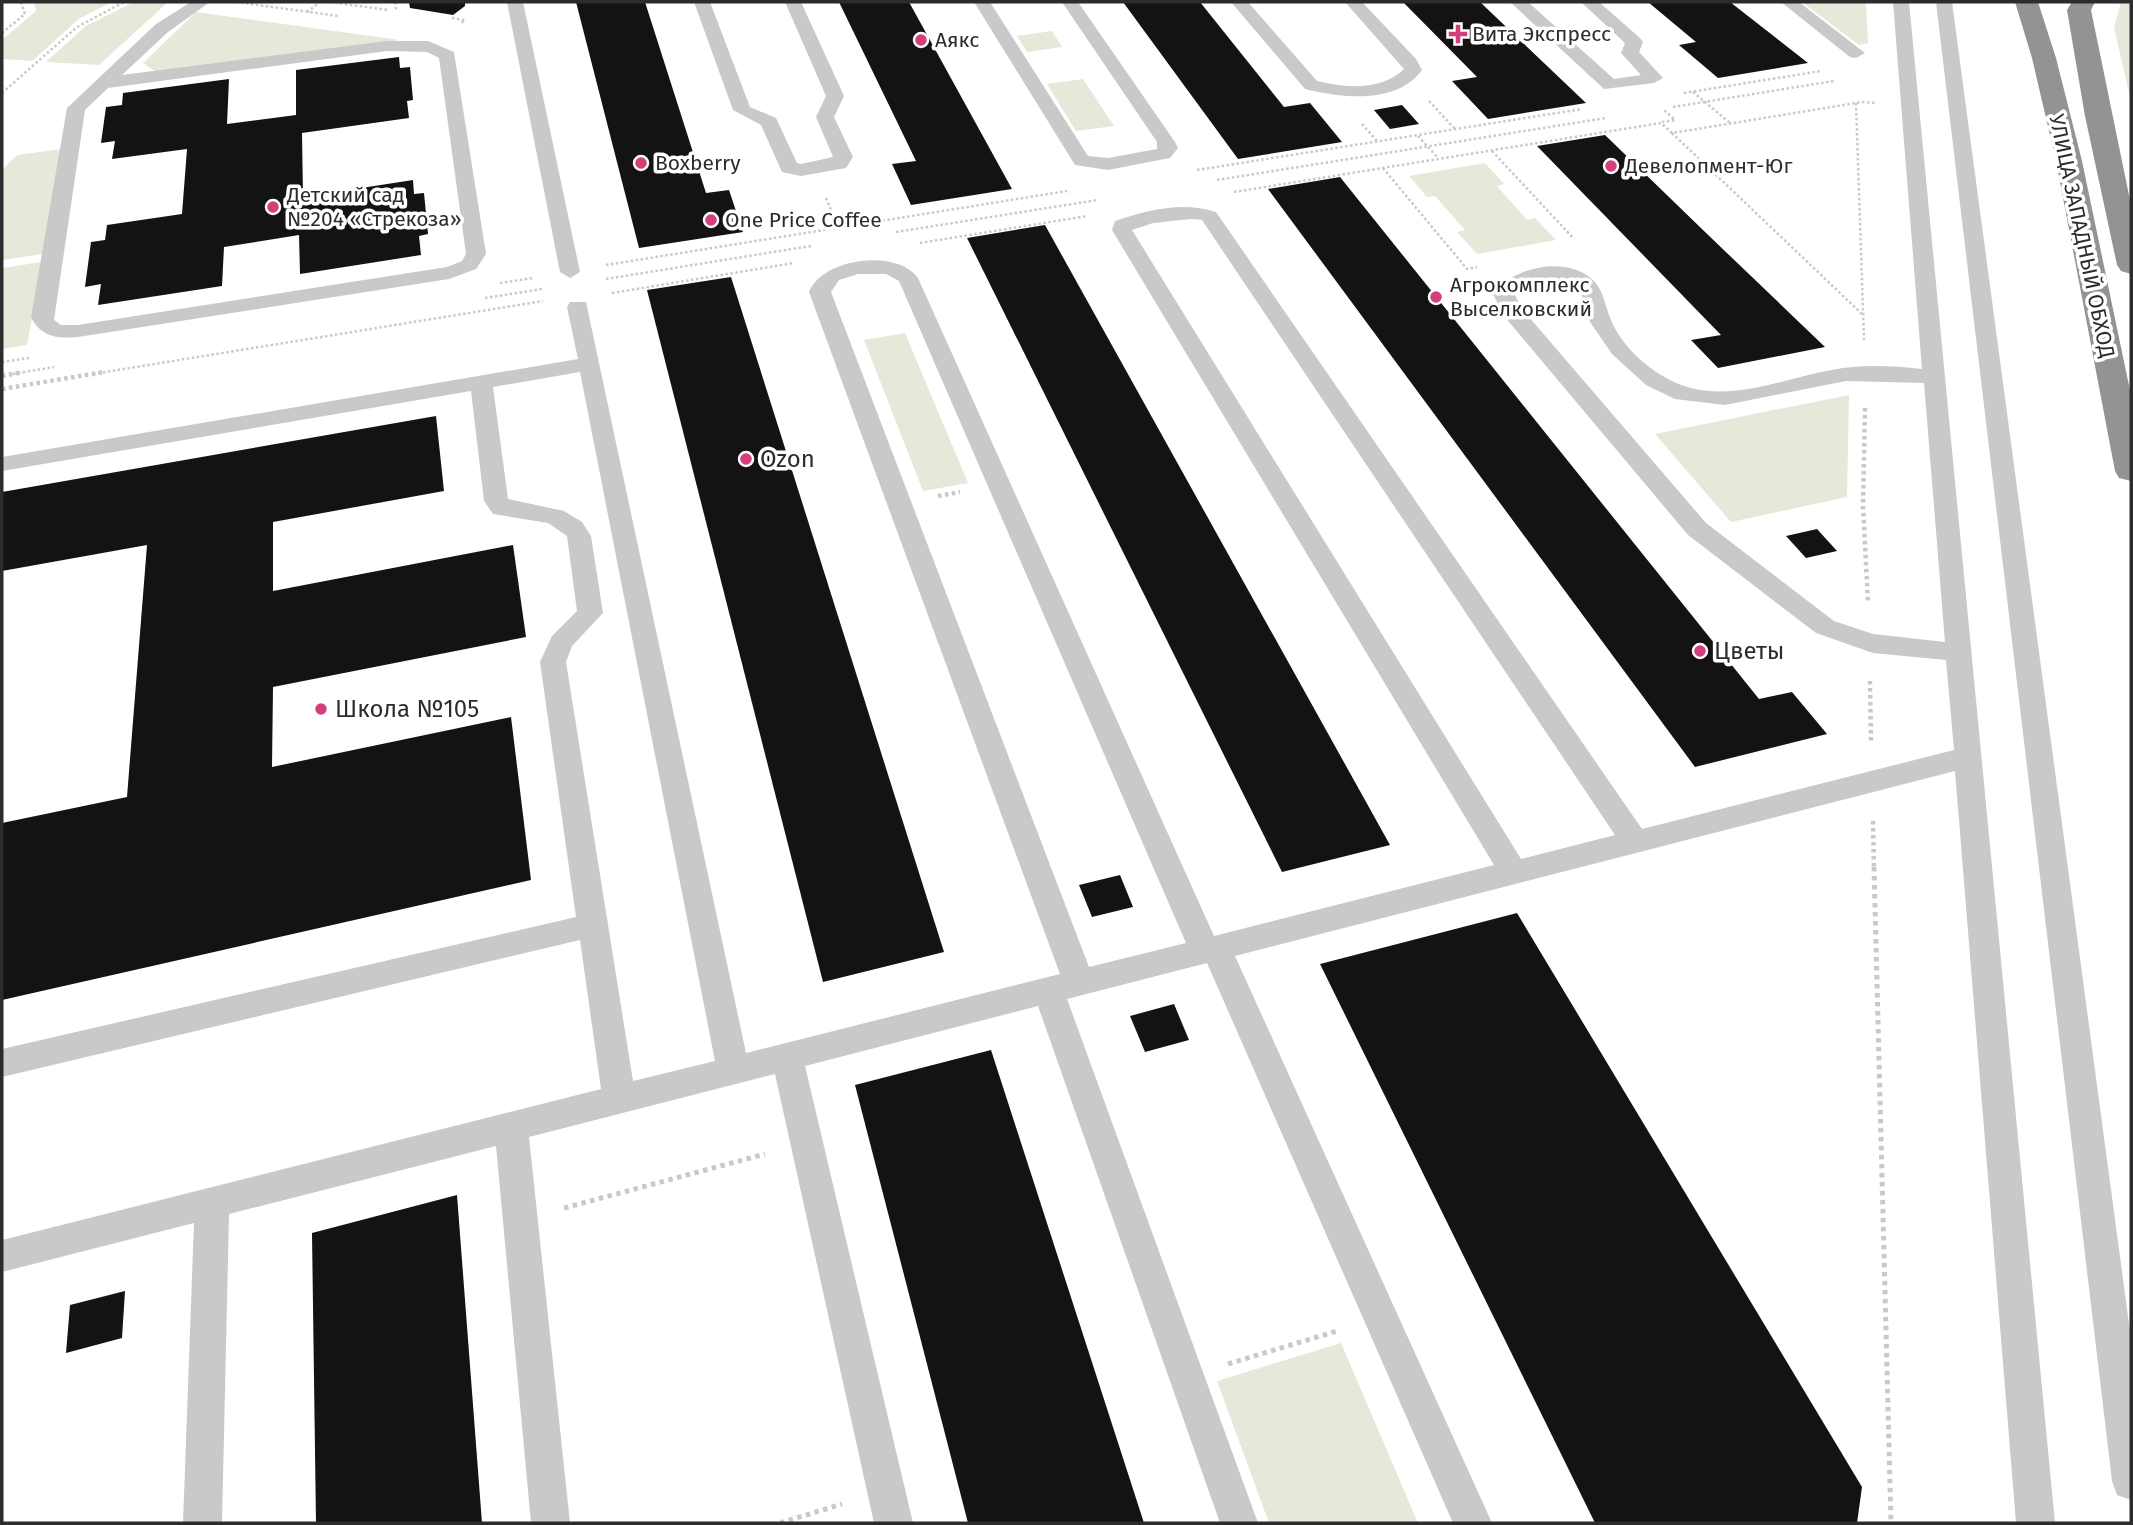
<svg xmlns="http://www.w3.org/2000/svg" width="2133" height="1525" font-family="'Fira Sans',sans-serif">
<rect width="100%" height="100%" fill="#fff"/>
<g fill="#e6e8da">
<path d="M34,2h78l-32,16 -48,43 -30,-2v-19l34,-29z"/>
<path d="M134,2h34l-69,63 -53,-3 40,-36z"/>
<path d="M1802,2h64l2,41 -9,2z"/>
<path d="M2121,2h10v99l-17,-73z"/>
<path d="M196,12l204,28 -244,32 -13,-9z"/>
<path d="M1052,31l10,16 -35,5 -10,-16z"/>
<path d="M1083,79l31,47 -38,5 -29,-47z"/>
<path d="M61,149l-18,105 -41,6v-90l15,-15z"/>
<path d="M1485,163l19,21 -7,2 30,34 8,-2 21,22 -79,14 -20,-22 8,-2 -30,-34 -8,1 -18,-21z"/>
<path d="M42,262l-15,83 -25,4v-81z"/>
<path d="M905,333l63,150 -45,8 -59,-151z"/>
<path d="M1849,395l-2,102 -116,25 -76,-88z"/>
<path d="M1341,1343l77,180h-149l-52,-142z"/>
</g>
<g fill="#131313">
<path d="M409,2h56v4l-12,9 -43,-7z"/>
<path d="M576,2h69l61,191 23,-3 14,42 -104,16z"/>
<path d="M839,2h70l103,187 -101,16 -19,-41 24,-3z"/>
<path d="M1123,2h77l84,105 26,-4 32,39 -104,17z"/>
<path d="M1403,2h77l106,101 -98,16 -36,-38 25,-4z"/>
<path d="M1648,2h82l78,61 -90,15 -39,-33 17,-3z"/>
<path d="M399,57l1,11 10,-1 3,33 -6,1 2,17 -107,15 1,64 110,-17 1,14 10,-1 4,41 -9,2 2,19 -121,19 -1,-39 -75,12 -2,39 -124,19 3,-21 -16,3 6,-45 14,-2 2,-15 75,-11 5,-65 -75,10 3,-18 -14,2 5,-36 16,-2 1,-12 106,-14 -2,45 69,-9v-45z"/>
<path d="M1402,105l17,19 -29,5 -16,-19z"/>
<path d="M1605,135l99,96 121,116 -107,21 -27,-28 30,-5 -184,-189z"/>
<path d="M1340,177l419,522 33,-7 35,42 -132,33 -427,-578z"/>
<path d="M1045,225l345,620 -108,27 -315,-634z"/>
<path d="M731,277l213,675 -121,30 -176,-692z"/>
<path d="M436,416l8,75 -171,31v69l240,-46 13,92 -253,50 -1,80 239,-50 20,163 -529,120v-177l125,-26 20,-252 -145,26v-79z"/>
<path d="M1817,529l20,22 -31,7 -20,-22z"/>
<path d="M1120,875l13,32 -41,10 -13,-32z"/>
<path d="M1517,913l345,574 -5,36h-262l-275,-559z"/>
<path d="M1174,1004l15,36 -44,12 -15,-36z"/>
<path d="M991,1050l153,473h-176l-113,-438z"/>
<path d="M457,1195l25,328h-166l-4,-290z"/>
<path d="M125,1291l-3,47 -56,15 4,-48z"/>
</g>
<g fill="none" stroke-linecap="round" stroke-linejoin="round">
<g stroke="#c9c9c9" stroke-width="2.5" stroke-dasharray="2.5 2.5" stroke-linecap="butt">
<path d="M236,2l102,14"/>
<path d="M330,2l58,8"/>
<path d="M395,2l1,9"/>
<path d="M307,12l13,-10"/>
<path d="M452,18l13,2 -5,4"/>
<path d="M2,33l23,-19 -4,-12"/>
<path d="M1693,92l37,31"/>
<path d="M2,93l75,-66 47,-25"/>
<path d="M1684,93l137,-22"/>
<path d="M1429,101l26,28"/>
<path d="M1856,103l8,237"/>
<path d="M1673,107l161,-26"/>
<path d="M1662,122l13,-2 -12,-11"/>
<path d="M1362,124l15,17"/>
<path d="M1672,133l190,181"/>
<path d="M1418,136l20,22"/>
<path d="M1492,151l82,88"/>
<path d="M1383,168l84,101 10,-2"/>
<path d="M1197,170l385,-61"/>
<path d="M1217,180l389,-62"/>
<path d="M1234,192l427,-69 11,10 190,-31 13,1"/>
<path d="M826,198l13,31"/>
<path d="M896,232l202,-32"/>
<path d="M920,243l167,-27"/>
<path d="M606,265l461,-74"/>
<path d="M606,279l205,-33"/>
<path d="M500,283l33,-5"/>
<path d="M612,293l182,-30"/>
<path d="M485,298l57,-9"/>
<path d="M2,362l27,-4"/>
<path d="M13,374l41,-7"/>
<path d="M93,374l450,-73"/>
</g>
<g stroke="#c9c9c9" stroke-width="4.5" stroke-dasharray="3.5 3.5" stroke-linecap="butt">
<path d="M2,376l21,-4"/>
<path d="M2,389l102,-17"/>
<path d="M1865,408l-2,98 5,96"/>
<path d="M938,496l22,-4"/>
<path d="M1870,681l1,61"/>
<path d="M1873,821l1,48"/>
</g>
<g stroke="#c9c9c9" stroke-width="5" stroke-dasharray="4.5 4.5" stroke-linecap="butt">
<path d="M1874,867l17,656"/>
<path d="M564,1208l201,-54"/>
<path d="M1228,1364l109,-33"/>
<path d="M780,1523l62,-19"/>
</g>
<g fill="#c9c9c9" fill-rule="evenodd">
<path d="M191,2h19l-42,30 -46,43 265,-34h41l26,11 32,202 -10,15 -27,10 -371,58c-21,2 -37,0 -47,-20l36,-209 89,-84zM387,51l40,1 12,6 27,196 -4,7 -15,6 -369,58h-17l-7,-5 31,-210 23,-22z"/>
<path d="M507,2h16l57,270 -10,6 -10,-6z"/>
<path d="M694,2h16l40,105 26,11 21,45 4,1 32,-7 -17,-40 10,-21 -41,-94h16l43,94 -10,21 19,40 -7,11 -45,8 -19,-4 -21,-47 -28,-15z"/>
<path d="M974,2h16l98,154 20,2 49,-9v-7l-95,-140h16l97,140 3,6 -8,10 -62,12 -33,-5z"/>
<path d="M1231,2h17l69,79c28,7 65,10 87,-12l-59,-67h17l54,57 6,11c-26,35 -80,28 -117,19z"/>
<path d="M1510,2h18l86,77 27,-4 -20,-22 4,-10 -44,-41h18l41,36 3,4 -4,10 24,26 -9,5 -50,6z"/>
<path d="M1781,2h18l66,51 -9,5 -6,-1z"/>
<path d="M1893,2h16l146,1521h-39l-61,-752 -720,185 257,567h-39l-246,-560 -140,36 191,524h-38l-182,-517 -233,60 108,457h-39l-99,-449 -246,63 41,386h-39l-35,-377 -267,68 -7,309h-39l11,-300 -192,49v-32l599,-151 -21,-149 -578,137v-28l574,-132 -36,-255 12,-26 25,-25 -10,-75 -19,-13 -55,-9 -9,-13 -13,-110 -469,80v-14l576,-98 -11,-52 3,-5h16l160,751 314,-79 -251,-682c13,-34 88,-44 109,-14l296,658 280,-71 -382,-635 3,-9c32,-11 68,-20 101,-9l426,617 312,-79 -8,-90 -73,-7 -57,-20 -128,-98 -184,-219 -11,-22c20,-28 75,-39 101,-13 10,11 11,25 17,39 10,25 35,48 59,60 51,27 110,-1 162,-10 30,-6 60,-4 90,-1zM1191,219l11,1 413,615 -94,24 -389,-629 21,-7zM858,274h28l13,7 287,662 -97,24 -258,-675 8,-12zM1545,280l20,1 15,10 10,31 22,32 34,31 29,14 50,6 121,-24 78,2 21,259 -72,-8 -39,-13 -128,-98 -184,-214 -7,-14 13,-10zM580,372l135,689 -82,20 -67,-419 6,-16 31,-33 -12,-77 -9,-14 -18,-11 -56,-12 -15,-112z"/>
<path d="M1936,2h16l179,1337v161l-14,-5 -5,-14z"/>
</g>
<g fill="#939393" fill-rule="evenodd">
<path d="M2015,2h23l18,56 26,103 49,234v86l-12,-3 -4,-7 -59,-310 -24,-103z"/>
<path d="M2072,2h23l-4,8 40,195v69l-10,-3 -4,-6 -32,-149 -18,-106z"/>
</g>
</g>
<g fill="#d23f7a" stroke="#fff" stroke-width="2.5">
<path d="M1454.5 23.5h7v7h7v7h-7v7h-7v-7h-7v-7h7z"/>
<circle cx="921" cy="40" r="7"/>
<circle cx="641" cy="163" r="7"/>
<circle cx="1611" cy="166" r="7"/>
<circle cx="273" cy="207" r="7"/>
<circle cx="711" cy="220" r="7"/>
<circle cx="1436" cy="297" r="7"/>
<circle cx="746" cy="459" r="7"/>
<circle cx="1700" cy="651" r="7"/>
<circle cx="321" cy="709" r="7"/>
</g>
<g text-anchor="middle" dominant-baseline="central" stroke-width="7" stroke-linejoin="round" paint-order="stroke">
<g font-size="21" fill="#2c2c2c" stroke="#fff" text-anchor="start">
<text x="1472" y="34">Вита Экспресс</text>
<text x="935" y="40">Аякс</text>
<text x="655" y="163">Boxberry</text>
<text x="1625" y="166">Девелопмент-Юг</text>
<text x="287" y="195">Детский сад<tspan x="287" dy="24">№204 «Стрекоза»</tspan></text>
<text x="725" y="220">One Price Coffee</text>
<text x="1450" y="285">Агрокомплекс<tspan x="1450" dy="24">Выселковский</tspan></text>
</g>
<g font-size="21" fill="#2c2c2c" stroke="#fff">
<text transform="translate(2082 236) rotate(78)">УЛИЦА ЗАПАДНЫЙ ОБХОД</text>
</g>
<g font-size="24" fill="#2c2c2c" stroke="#fff" text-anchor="start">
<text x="760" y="459">Ozon</text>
<text x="1714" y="651">Цветы</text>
<text x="335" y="709">Школа №105</text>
</g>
</g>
<rect width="2133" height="1525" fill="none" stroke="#2c2c2c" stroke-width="7"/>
</svg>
